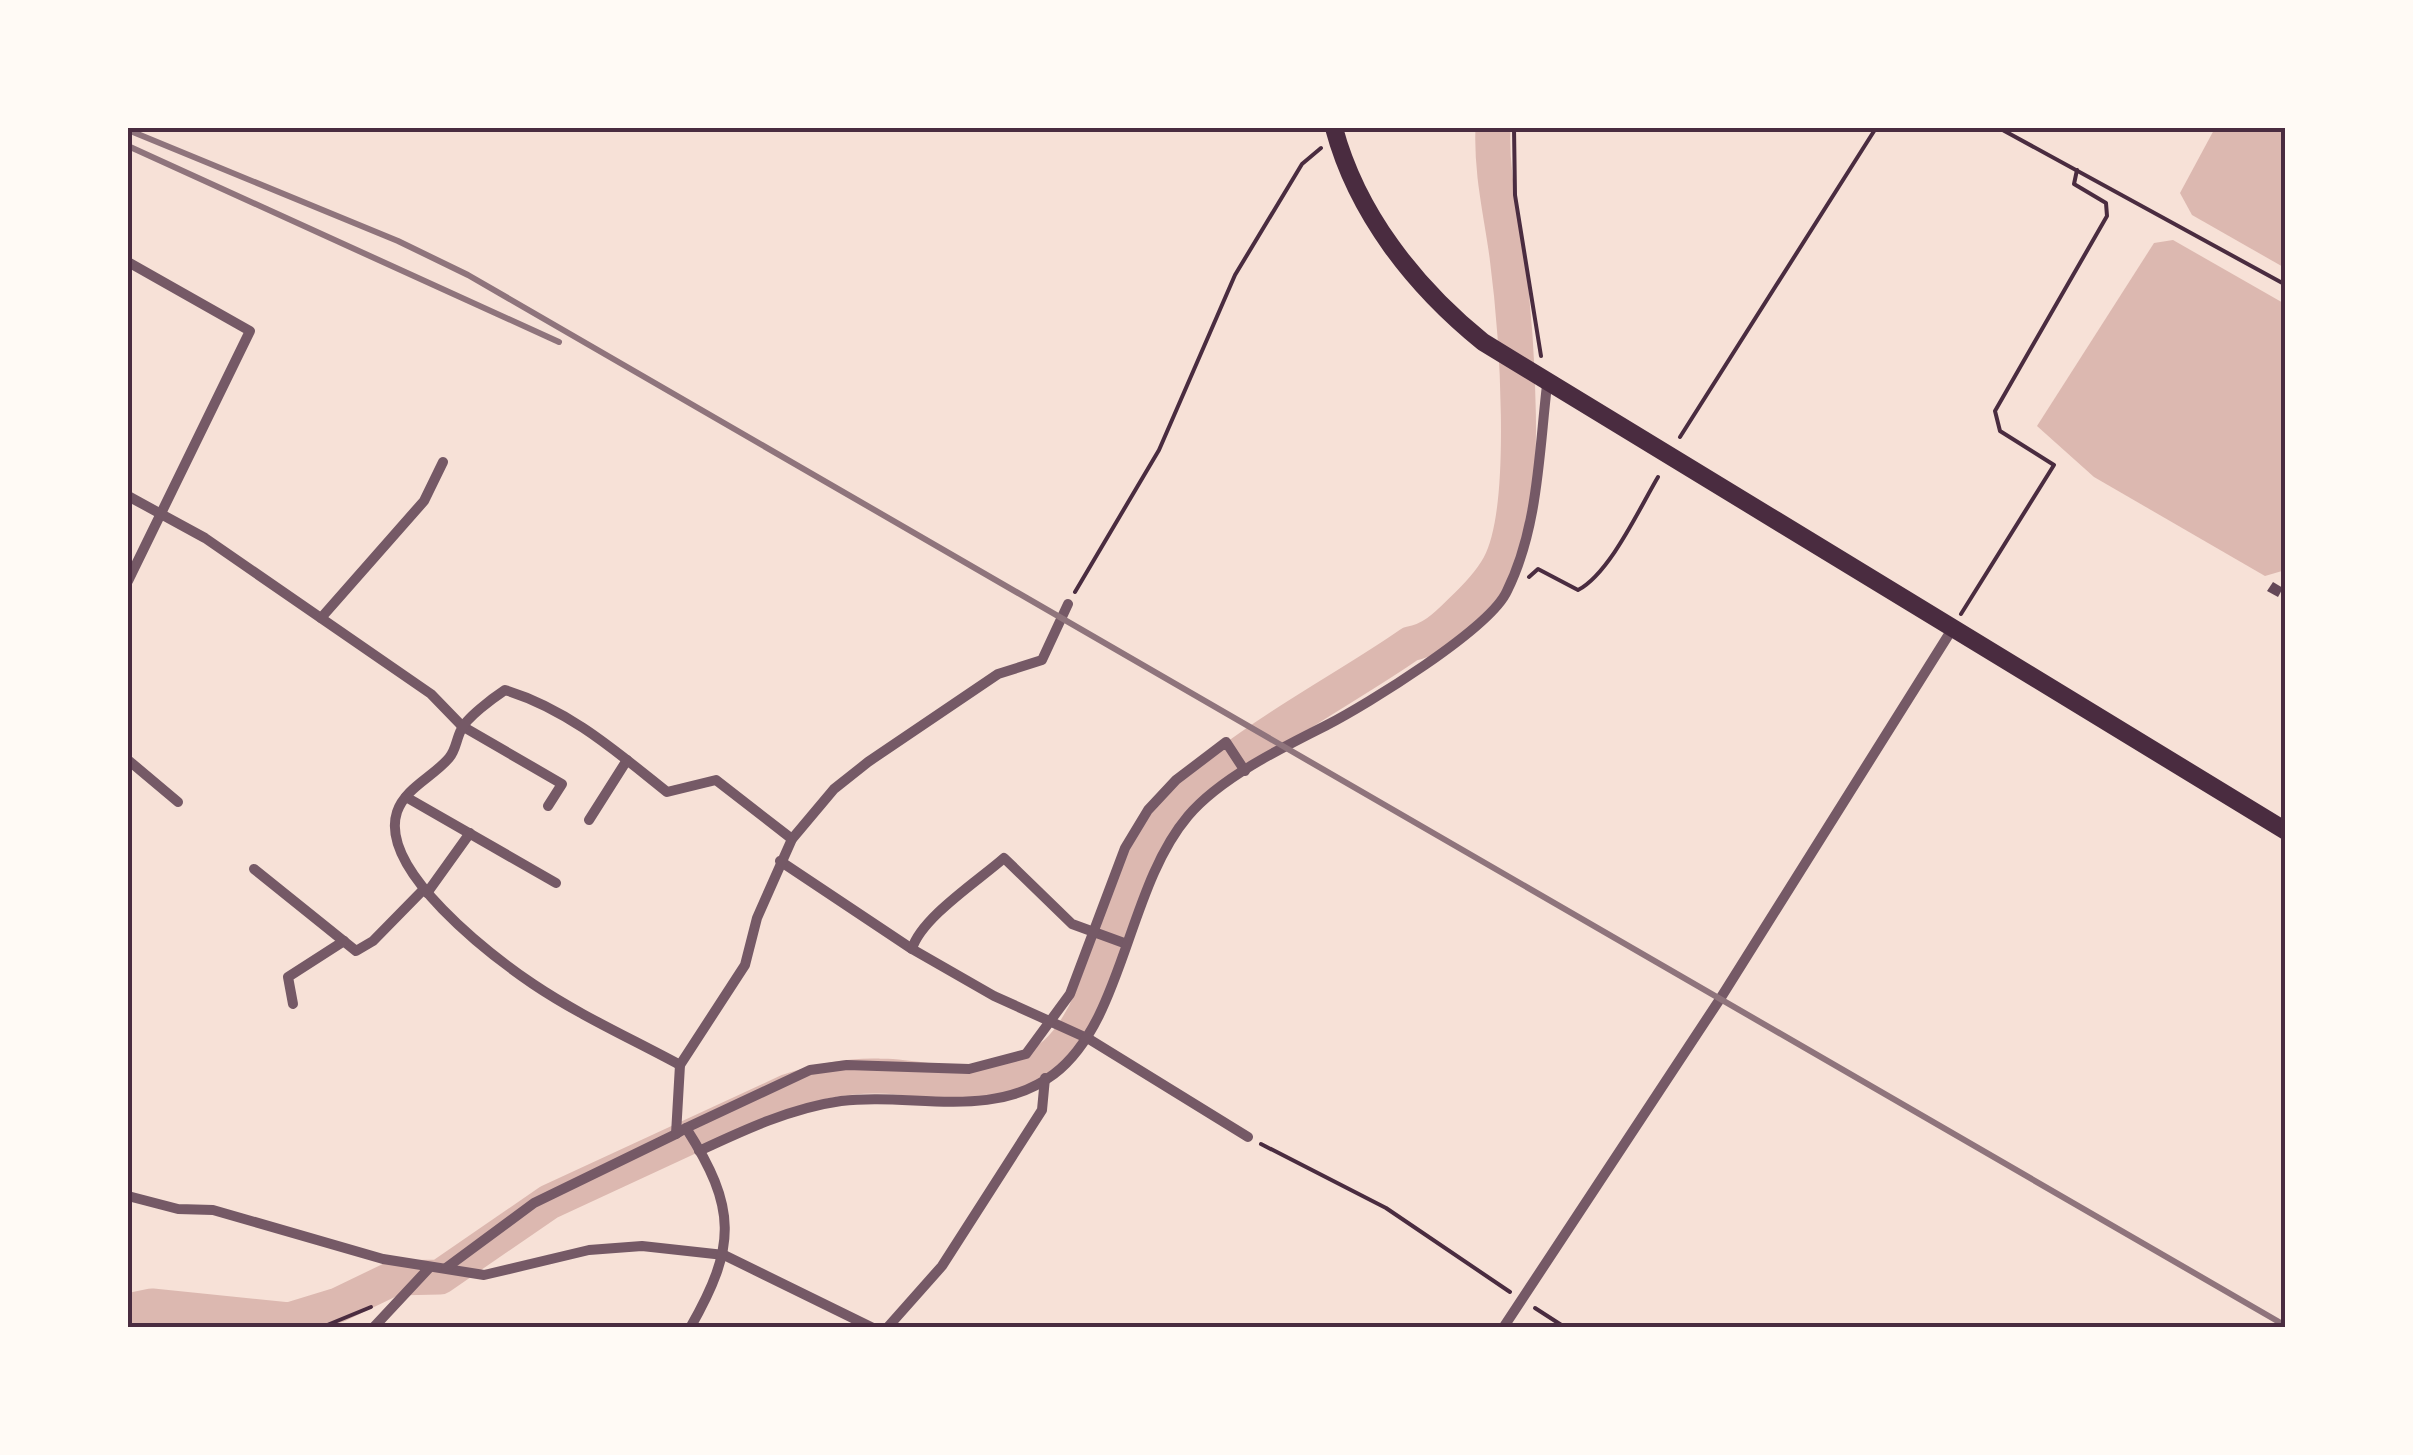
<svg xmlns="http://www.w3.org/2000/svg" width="2413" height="1455" font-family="Karla,sans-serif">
<rect width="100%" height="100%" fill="#f7e1d7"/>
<g fill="#dcb8b0">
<path d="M2215,128h70v140l-93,-53 -12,-22z"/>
<path d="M2173,240l112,64 -3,267 -17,5 -171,-99 -57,-51 117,-183z"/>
</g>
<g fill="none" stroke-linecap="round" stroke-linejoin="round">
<path stroke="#dcb8b0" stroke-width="35" d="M128,1311l24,-5 137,14 49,-15 56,-27 46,-1 109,-75 240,-111c30,-10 58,-16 90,-15 44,0 94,19 136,0 12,-6 30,-13 40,-22 50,-45 57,-142 87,-201 42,-82 190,-154 268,-209 21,-4 34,-16 50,-32 14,-13 29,-28 39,-46 32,-59 17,-241 8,-310 -6,-44 -16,-84 -14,-128"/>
</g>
<path fill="#644757" d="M2273,582l10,6 -5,9 -11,-6z"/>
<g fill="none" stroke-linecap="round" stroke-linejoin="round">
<g stroke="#4a2c40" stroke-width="4">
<path d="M1514,128l1,67 26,161"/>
<path d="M1999,128l287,157"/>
<path d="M1680,437l196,-309"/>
<path d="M1529,577l9,-8 40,21c32,-17 61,-81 80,-113"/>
<path d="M1075,592l84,-142 76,-175 67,-111 19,-16"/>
<path d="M1961,614l93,-149 -54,-34 -5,-20 112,-195 -1,-13 -32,-19 3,-14"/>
<path d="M1261,1144l125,64 124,84"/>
<path d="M1535,1308l31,20"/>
<path d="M128,1327l55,1"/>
<path d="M320,1328l51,-21"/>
</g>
<g stroke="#755966" stroke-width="10">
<path d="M128,262l122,69 -122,250"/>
<path d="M128,496l77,42 226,156 31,32 100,58 -14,22"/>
<path d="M321,618l103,-117 19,-39"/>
<path d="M128,760l50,42"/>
<path d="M406,797l150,86"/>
<path d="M589,820l38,-60"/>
<path d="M780,861l132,88 82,47 95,43 159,98"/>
<path d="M254,869l102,82 17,-10 51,-52"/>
<path d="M427,893l43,-60"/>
<path d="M912,949c9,-31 66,-68 92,-91l68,66 52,19"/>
<path d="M293,1004l-5,-27 56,-36"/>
<path d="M680,1065c-48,-26 -101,-50 -147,-81 -41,-28 -155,-114 -136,-172 8,-24 36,-35 52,-54 7,-8 7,-18 12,-28 5,-12 32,-32 44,-40 63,19 112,62 162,102l49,-12 76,59"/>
<path d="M686,1128l124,-58 37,-5 122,4 57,-15 44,-60 55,-146 23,-38 28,-30 50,-38 19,29"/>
<path d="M699,1151c45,-21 92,-43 142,-50 71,-9 151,20 213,-27 70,-53 73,-186 134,-258 32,-38 95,-69 139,-91 39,-20 163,-96 180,-134 31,-62 32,-138 40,-206"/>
<path d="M128,1196l50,13 35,1 170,49 101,16 105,-25 53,-4 82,9 149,73"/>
<path d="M446,1268l88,-65 142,-69"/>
<path d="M373,1328l56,-60"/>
<path d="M690,1328c47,-82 47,-120 -4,-200l-10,6 4,-69 65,-100 12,-47 35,-79 42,-50 34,-27 130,-88 44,-14 26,-56"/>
<path d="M887,1328l55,-62 100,-156 3,-32"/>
<path d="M1503,1328l217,-329 231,-368"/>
</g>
<path stroke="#4a2c40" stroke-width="18" d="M1334,128c23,86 81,159 149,214l803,489"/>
<g stroke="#8f747c" stroke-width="6">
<path d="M128,130l270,111 70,34 1818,1051"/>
<path d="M128,146l431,196"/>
</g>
</g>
<rect width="2413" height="1455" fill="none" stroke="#fffaf5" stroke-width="260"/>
<rect x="130" y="130" width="2153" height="1195" fill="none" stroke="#4a2c40" stroke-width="4"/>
</svg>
